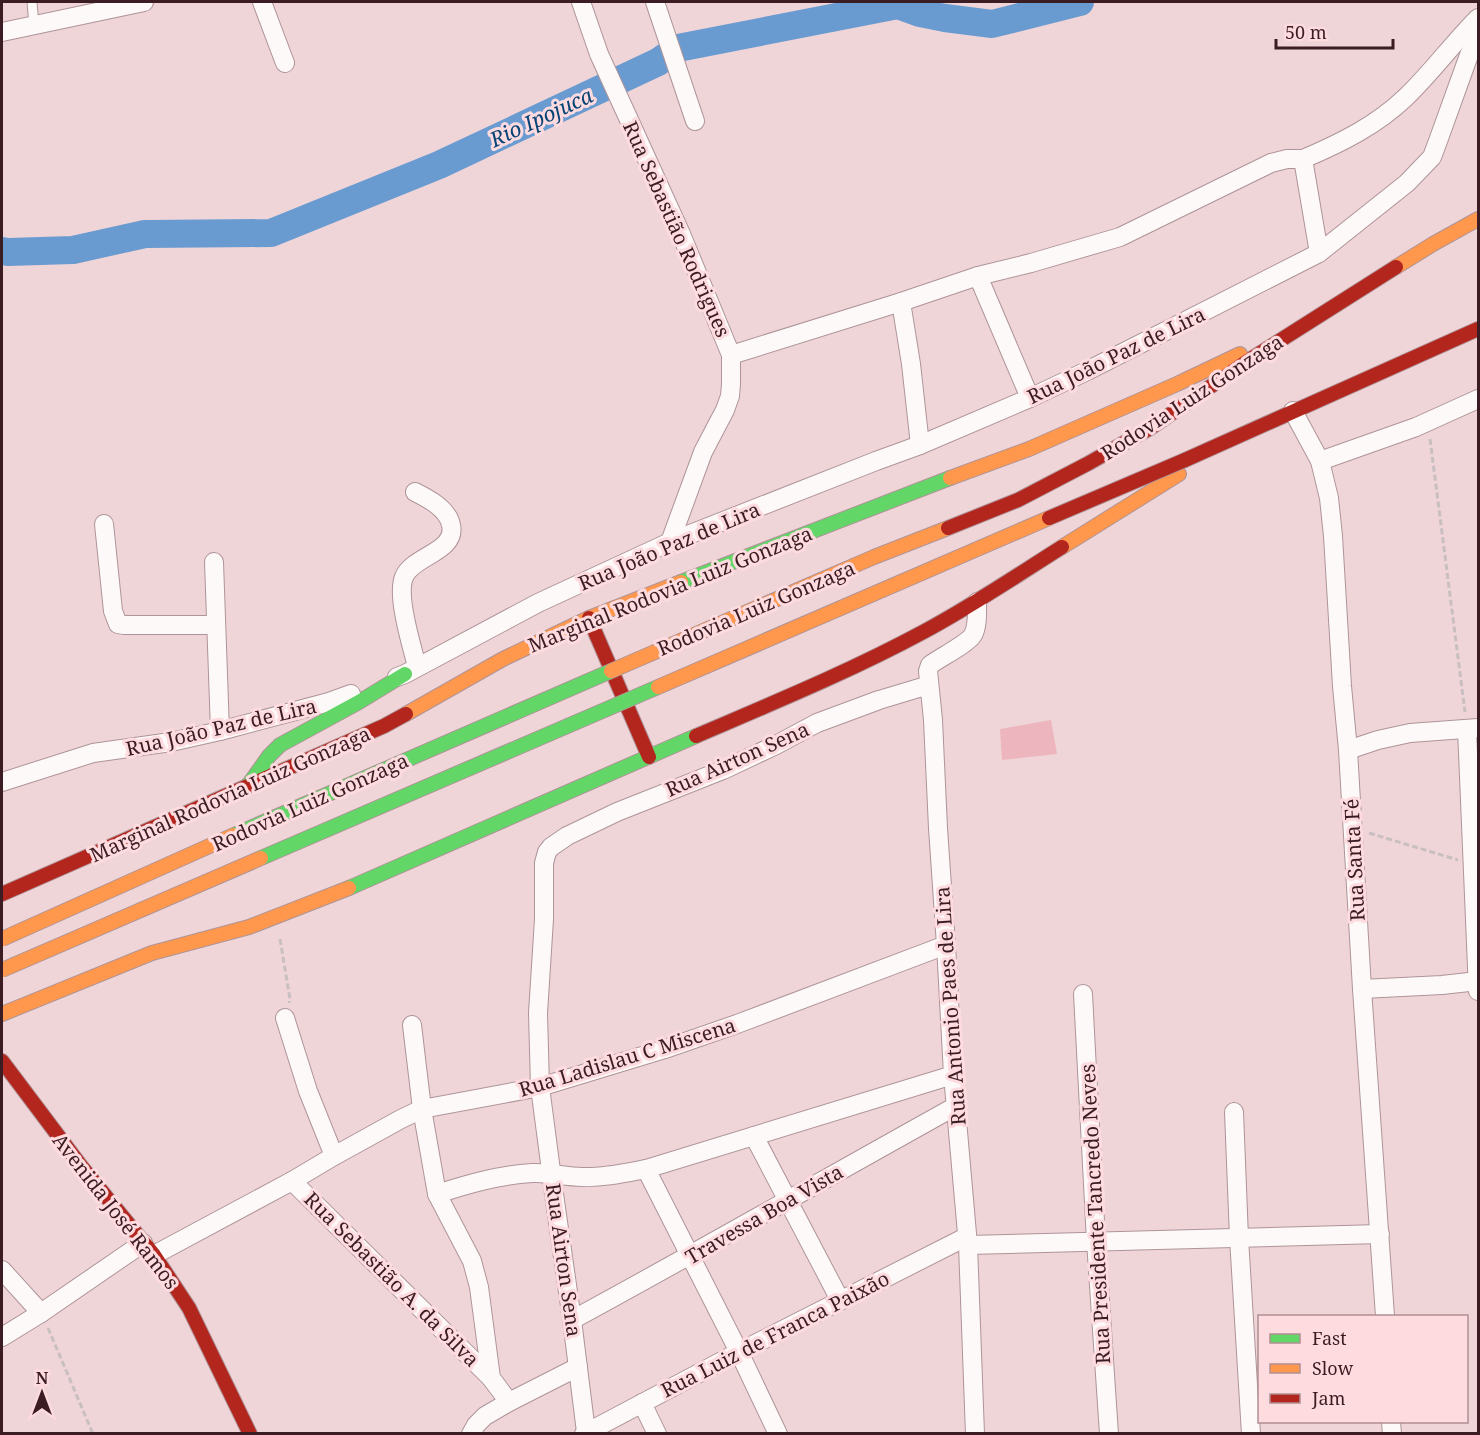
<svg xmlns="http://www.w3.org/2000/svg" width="1480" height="1435" font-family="'Noto Serif',serif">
<rect width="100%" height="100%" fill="#f0d5d8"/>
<path fill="#edb6be" d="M1051,720l6,34 -55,6 -2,-31z"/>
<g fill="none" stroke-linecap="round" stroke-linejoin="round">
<path stroke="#6a9bd0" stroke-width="28" d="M2,251l6,1 65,-2 72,-16 126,-1 168,-68 219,-103 20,-14 220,-43 22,8 25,5 47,6 88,-22"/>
<g stroke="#ae9498" stroke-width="11">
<path id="lane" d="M32,2l2,23"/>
</g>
<g stroke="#ae9498" stroke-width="20">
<g id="street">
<path d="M262,2l23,61"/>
<path d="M581,2l18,52 82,180 50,121v29l-1,12 -5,14 -22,42 -33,90"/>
<path d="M655,2l40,119"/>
<path d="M2,32l142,-30"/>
<path d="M1303,159c38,-16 74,-34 103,-62 26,-25 47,-54 72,-79"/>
<path d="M978,276l52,122"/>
<path d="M901,302l10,62 9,81"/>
<path d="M731,355l170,-53 77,-26 53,-13 89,-26 151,-74 16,-4h16l16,94"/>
<path d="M1293,411l27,50 9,37 4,38 9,150 6,64 14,239 23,327"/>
<path d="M1320,461l96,-34 62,-28"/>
<path d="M415,492c14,7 33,17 36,33 6,27 -39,31 -47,52 -8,19 8,69 13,90"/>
<path d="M104,524l9,87 5,13 6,1h92"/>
<path d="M214,562l6,169"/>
<path d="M397,677l8,-3 133,-71 132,-61 206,-81 44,-16 110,-47 57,-27 232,-118 88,-70 25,-26 6,-16 31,-86 9,-17"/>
<path d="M1467,729l11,262"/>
<path d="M1348,750l30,-10 32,-7 68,-5"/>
<path d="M2,782l91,-29 78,-11 49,-11 109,-29 22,-8"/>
<path d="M1362,989l80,-4 36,-4"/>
<path d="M1083,994l13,247 13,193"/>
<path d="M285,1018l23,73 26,65"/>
<path d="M412,1025l10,84 15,85 35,67 7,26 12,91 18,24"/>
<path d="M1234,1112l5,126 12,196"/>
<path d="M754,1136l86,164"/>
<path d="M646,1169l93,183 39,82"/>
<path d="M292,1181l199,197"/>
<path d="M437,1194c31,-10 62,-19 95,-21 17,-1 33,4 50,4 21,1 43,-4 64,-8l307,-94"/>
<path d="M968,1245l412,-11"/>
<path d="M154,1255l138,-74 42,-25 67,-37 21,-10 118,-22 125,-38 72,-25 209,-79"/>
<path d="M2,1270l39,43"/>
<path d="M572,1320c129,-70 256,-143 384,-214"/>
<path d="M2,1337l39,-24 102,-70"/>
<path d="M642,1403l15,31"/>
<path d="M1391,1422l1,12"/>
<path d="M586,1432l-14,-112 -17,-119 -15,-114 -2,-74 6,-94v-56l3,-11 4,-5 16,-11 50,-24 106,-42 53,-25 41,-22 62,-23 50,-15"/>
<path d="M471,1434l5,-9 9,-9 24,-14 69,-35"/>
<path d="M584,1434l155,-82 227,-115"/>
<path d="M975,1434l-7,-189 -15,-170 -7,-130 -8,-117 -5,-108 -5,-49 2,-6c11,-8 37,-21 43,-30 5,-9 4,-24 4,-33"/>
</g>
</g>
<g stroke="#ae9498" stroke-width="16">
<g id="fast">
<path d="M681,582l269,-104"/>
<path d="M247,787l22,-31 11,-11 79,-43 46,-28"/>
<path d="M349,888l347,-152"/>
</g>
</g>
<g stroke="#ae9498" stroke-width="16">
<g id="slow">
<path d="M1396,267l37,-23 45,-25"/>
<path d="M950,478l79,-29 148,-65 63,-30"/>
<path d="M1062,547l117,-73"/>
<path d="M406,714l97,-55 86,-41 92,-36"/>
<path d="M2,1014l150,-61 97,-26 100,-39"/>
</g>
</g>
<g stroke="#ae9498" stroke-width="16">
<g id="jam">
<path d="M1152,427l91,-63 153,-97"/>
<path d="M1185,460l293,-131"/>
<path d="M589,618l60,139"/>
<path d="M696,736c77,-33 155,-65 229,-105 47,-25 91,-55 137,-84"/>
<path d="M2,894l382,-168 22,-12"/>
<path d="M2,1061l79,105 73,89 35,53 61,126"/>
</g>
</g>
<g stroke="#c9bec0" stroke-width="3" stroke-dasharray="6 3" stroke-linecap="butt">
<path d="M1430,439l35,273"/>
<path d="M1369,833l89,27"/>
<path d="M280,939l10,60 -1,4"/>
<path d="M48,1328l45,106"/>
</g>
<use href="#lane" stroke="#fdf9f9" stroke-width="9"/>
<use href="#street" stroke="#fdf9f9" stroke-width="18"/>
<use href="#fast" stroke="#63d668" stroke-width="14"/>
<use href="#slow" stroke="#ff974d" stroke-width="14"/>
<use href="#jam" stroke="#b3261e" stroke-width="14"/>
<g stroke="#ae9498" stroke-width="16" stroke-linecap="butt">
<g id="fast-bridge">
<path d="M234,835l377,-164"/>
<path d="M261,858l397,-171"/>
</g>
</g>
<g stroke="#ae9498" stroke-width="16" stroke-linecap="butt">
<g id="slow-bridge">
<path d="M611,671l263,-114 74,-29"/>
<path d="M658,687l391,-169"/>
<path d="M2,939l232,-104"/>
<path d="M2,970l259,-112"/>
</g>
</g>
<g stroke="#ae9498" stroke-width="16" stroke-linecap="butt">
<g id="jam-bridge">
<path d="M1049,518l136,-58"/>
<path d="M948,528l70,-28 71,-37 63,-36"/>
</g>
</g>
<use href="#fast-bridge" stroke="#63d668" stroke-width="14"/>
<use href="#slow-bridge" stroke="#ff974d" stroke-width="14"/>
<use href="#jam-bridge" stroke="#b3261e" stroke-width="14"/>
</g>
<g text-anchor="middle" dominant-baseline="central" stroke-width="6" stroke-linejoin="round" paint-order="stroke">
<g font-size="20" fill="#3b1c22" stroke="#fedbdf">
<text transform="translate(677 229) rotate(66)">Rua Sebastião Rodrigues</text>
<text transform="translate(1116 355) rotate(-26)">Rua João Paz de Lira</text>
<text transform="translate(1192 397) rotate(-33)">Rodovia Luiz Gonzaga</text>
<text transform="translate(669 546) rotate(-23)">Rua João Paz de Lira</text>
<text transform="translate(670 589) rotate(-22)">Marginal Rodovia Luiz Gonzaga</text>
<text transform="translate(756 608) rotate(-23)">Rodovia Luiz Gonzaga</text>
<text transform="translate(221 727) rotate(-13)">Rua João Paz de Lira</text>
<text transform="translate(737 759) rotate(-24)">Rua Airton Sena</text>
<text transform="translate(230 794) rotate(-24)">Marginal Rodovia Luiz Gonzaga</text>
<text transform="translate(310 802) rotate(-24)">Rodovia Luiz Gonzaga</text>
<text transform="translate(1354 860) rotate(-93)">Rua Santa Fé</text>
<text transform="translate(950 1006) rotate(-94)">Rua Antonio Paes de Lira</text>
<text transform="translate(627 1057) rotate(-17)">Rua Ladislau C Miscena</text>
<text transform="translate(116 1211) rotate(52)">Avenida José Ramos</text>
<text transform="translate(764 1214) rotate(-30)">Travessa Boa Vista</text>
<text transform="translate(1095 1214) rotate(-93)">Rua Presidente Tancredo Neves</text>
<text transform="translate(564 1260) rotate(82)">Rua Airton Sena</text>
<text transform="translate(392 1279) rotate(45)">Rua Sebastião A. da Silva</text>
<text transform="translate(775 1334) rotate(-27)">Rua Luiz de Franca Paixão</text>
</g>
<g font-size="21" font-style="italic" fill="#074374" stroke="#fedbdf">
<text transform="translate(541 117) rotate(-25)">Rio Ipojuca</text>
</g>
</g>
<rect width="1480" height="1435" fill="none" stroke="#3b1c22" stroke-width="6"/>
<rect x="1258" y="1315" width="210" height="108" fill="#fedbdf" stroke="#b08f93" stroke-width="1.5"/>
<rect x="1270" y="1334" width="30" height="9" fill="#63d668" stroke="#b08f93" stroke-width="1.5"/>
<text x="1312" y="1345" font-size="18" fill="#3b1c22">Fast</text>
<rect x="1270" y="1364" width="30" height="9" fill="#ff974d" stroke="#b08f93" stroke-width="1.5"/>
<text x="1312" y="1375" font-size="18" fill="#3b1c22">Slow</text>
<rect x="1270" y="1394" width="30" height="9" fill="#b3261e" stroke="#b08f93" stroke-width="1.5"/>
<text x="1312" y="1405" font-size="18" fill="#3b1c22">Jam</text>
<g transform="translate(42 1393)" stroke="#fedbdf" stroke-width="4.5" paint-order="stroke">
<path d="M0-4.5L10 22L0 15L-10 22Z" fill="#3b1c22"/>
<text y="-9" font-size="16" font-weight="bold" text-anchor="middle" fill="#3b1c22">N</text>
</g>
<path d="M1276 39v9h117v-9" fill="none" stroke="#3b1c22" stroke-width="3"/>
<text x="1285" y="39" font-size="18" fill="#3b1c22" stroke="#fedbdf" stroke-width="4.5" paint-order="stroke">50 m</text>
</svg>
